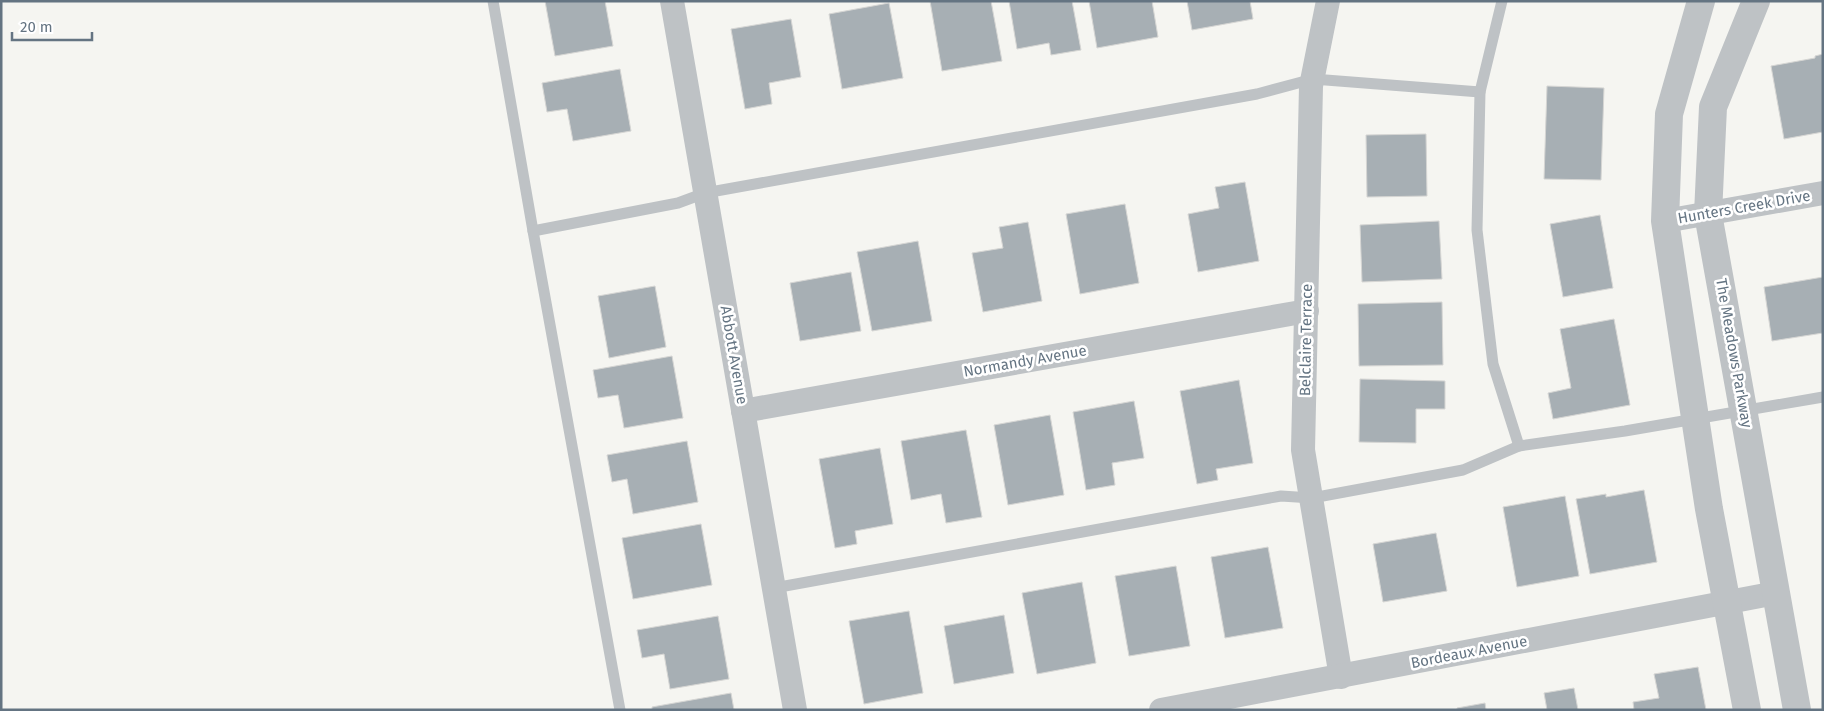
<svg xmlns="http://www.w3.org/2000/svg" width="1824" height="711" font-family="'Fira Sans',sans-serif">
<rect width="100%" height="100%" fill="#f5f5f1"/>
<g fill="#a7afb4" stroke="#d6d6d4">
<path d="M545,1h60l8,45 -58,10z"/>
<path d="M930,1h61l11,60 -60,10z"/>
<path d="M1009,1h63l9,49 -30,5 -2,-12 -32,6z"/>
<path d="M1089,1h63l6,36 -61,11z"/>
<path d="M1187,1h63l3,18 -61,11z"/>
<path d="M889,3l14,75 -61,11 -13,-75z"/>
<path d="M791,19l10,58 -32,6 3,21 -27,5 -14,-80z"/>
<path d="M1823,54v78l-39,7 -13,-73 44,-8v-2z"/>
<path d="M620,69l11,62 -58,10 -6,-32 -20,3 -5,-29z"/>
<path d="M1547,86l57,2 -3,92 -57,-1z"/>
<path d="M1426,134l1,62 -60,1 -1,-62z"/>
<path d="M1245,182l14,79 -61,11 -10,-58 31,-6 -4,-21z"/>
<path d="M1125,204l14,79 -59,11 -14,-80z"/>
<path d="M1600,215l13,73 -50,9 -13,-73z"/>
<path d="M1439,221l3,58 -80,3 -2,-57z"/>
<path d="M1028,222l14,79 -59,11 -11,-59 31,-5 -4,-21z"/>
<path d="M918,241l14,80 -60,10 -15,-79z"/>
<path d="M851,272l10,59 -61,10 -10,-58z"/>
<path d="M1823,277v56l-51,8 -8,-54z"/>
<path d="M655,286l11,61 -57,11 -11,-62z"/>
<path d="M1442,302l1,63 -84,1 -1,-62z"/>
<path d="M1614,319l16,86 -77,14 -5,-26 23,-5 -11,-59z"/>
<path d="M672,356l11,62 -59,10 -6,-33 -20,3 -5,-28z"/>
<path d="M1360,379l85,2v28h-29v34l-57,-1z"/>
<path d="M1239,380l14,83 -37,6 2,11 -21,4 -17,-93z"/>
<path d="M1134,401l10,57 -32,5 3,22 -29,5 -13,-78z"/>
<path d="M1050,415l14,80 -56,10 -14,-80z"/>
<path d="M966,430l16,87 -36,6 -5,-29 -30,6 -10,-59z"/>
<path d="M687,441l11,61 -65,12 -6,-35 -15,3 -5,-27z"/>
<path d="M880,448l13,76 -38,7 2,13 -22,4 -16,-89z"/>
<path d="M1644,490l13,72 -67,12 -14,-75 30,-5v3z"/>
<path d="M1565,496l14,80 -62,11 -14,-80z"/>
<path d="M701,524l11,61 -79,14 -11,-61z"/>
<path d="M1436,533l11,58 -64,11 -10,-58z"/>
<path d="M1268,547l15,81 -58,10 -14,-81z"/>
<path d="M1176,566l14,80 -61,10 -14,-80z"/>
<path d="M1082,582l14,81 -59,11 -15,-81z"/>
<path d="M909,611l14,82 -59,11 -15,-83z"/>
<path d="M1004,615l10,58 -60,11 -10,-58z"/>
<path d="M718,616l11,63 -59,10 -6,-35 -22,4 -5,-28z"/>
<path d="M1698,667l8,43h-72l-1,-8 26,-4 -5,-24z"/>
<path d="M1574,688l4,22h-31l-3,-17z"/>
<path d="M731,693l3,17h-82v-3z"/>
<path d="M1485,703l1,7h-29v-2z"/>
</g>
<g fill="none" stroke-linecap="round" stroke-linejoin="round">
<g stroke="#bec2c5" stroke-width="11">
<path d="M493,1l40,230 87,479"/>
<path d="M1480,92l-3,138 16,134 26,82"/>
<path d="M533,231l145,-28 27,-10 552,-99 56,-15 167,13 22,-91"/>
<path d="M774,588l507,-92 31,2 151,-28 56,-24 106,-15 198,-34"/>
</g>
<g stroke="#bec2c5" stroke-width="24">
<path d="M672,1l123,709"/>
<path d="M1328,1l-17,85 -8,364 38,227"/>
<path d="M1665,221l158,-28"/>
<path d="M743,411l564,-100"/>
<path d="M1161,710l615,-117"/>
</g>
<g stroke="#bec2c5" stroke-width="28">
<path d="M1701,1l-32,113 -4,107 44,288 38,201"/>
<path d="M1756,1l-43,106 -5,107 89,496"/>
</g>
</g>
<g text-anchor="middle" dominant-baseline="central" stroke-width="5" stroke-linejoin="round" paint-order="stroke">
<g font-size="15" fill="#647482" stroke="#fff">
<text transform="translate(1744 207) rotate(-10)">Hunters Creek Drive</text>
<text transform="translate(1306 340) rotate(-89)">Belclaire Terrace</text>
<text transform="translate(1734 353) rotate(80)">The Meadows Parkway</text>
<text transform="translate(734 355) rotate(80)">Abbott Avenue</text>
<text transform="translate(1025 361) rotate(-10)">Normandy Avenue</text>
<text transform="translate(1469 652) rotate(-11)">Bordeaux Avenue</text>
</g>
</g>
<rect width="1824" height="711" fill="none" stroke="#647482" stroke-width="5"/>
<path d="M12 32v8h80v-8" fill="none" stroke="#647482" stroke-width="2.5"/>
<text x="20" y="32" font-size="15" fill="#647482" stroke="#ffffff" stroke-width="4" paint-order="stroke">20 m</text>
</svg>
